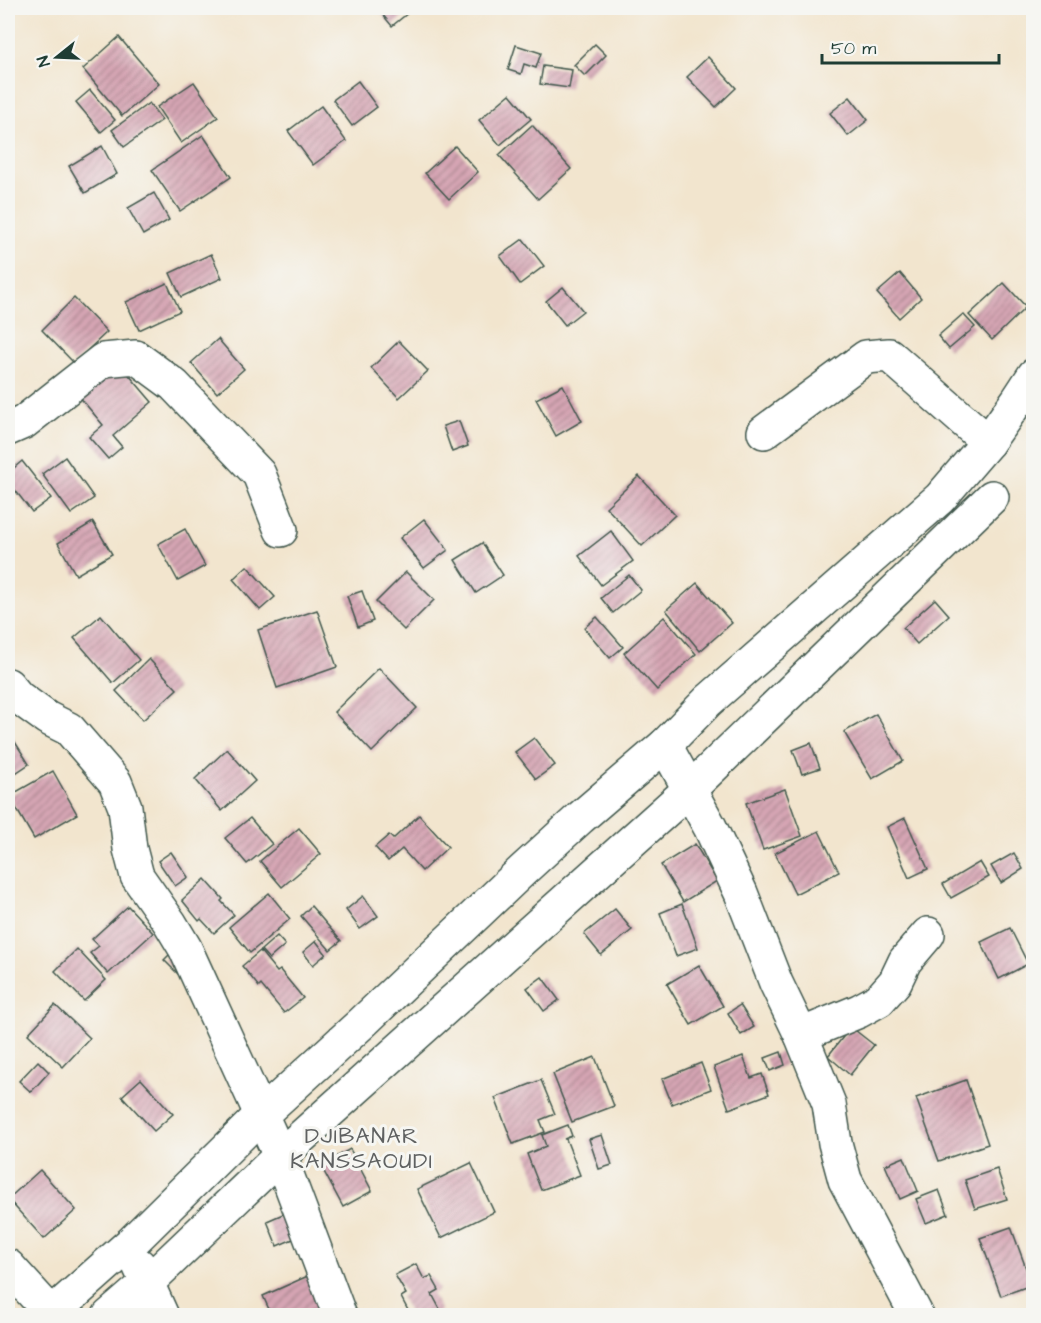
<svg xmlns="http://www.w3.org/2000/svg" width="1041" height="1323" font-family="'Architects Daughter',sans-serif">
<defs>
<pattern id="building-hatch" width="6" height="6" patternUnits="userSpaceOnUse" patternTransform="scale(1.5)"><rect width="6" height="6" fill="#d6a5b4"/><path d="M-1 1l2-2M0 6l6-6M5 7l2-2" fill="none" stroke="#ad8893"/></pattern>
</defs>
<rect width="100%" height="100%" fill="#f6f6f2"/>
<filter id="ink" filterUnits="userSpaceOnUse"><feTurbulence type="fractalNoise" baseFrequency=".0167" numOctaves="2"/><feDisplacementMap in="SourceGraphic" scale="12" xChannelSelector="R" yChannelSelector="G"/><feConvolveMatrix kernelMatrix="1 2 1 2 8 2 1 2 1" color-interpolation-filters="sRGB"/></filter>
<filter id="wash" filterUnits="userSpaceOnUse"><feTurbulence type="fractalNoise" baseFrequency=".008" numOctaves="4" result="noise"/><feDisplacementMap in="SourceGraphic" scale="24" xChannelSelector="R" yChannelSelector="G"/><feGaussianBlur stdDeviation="1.35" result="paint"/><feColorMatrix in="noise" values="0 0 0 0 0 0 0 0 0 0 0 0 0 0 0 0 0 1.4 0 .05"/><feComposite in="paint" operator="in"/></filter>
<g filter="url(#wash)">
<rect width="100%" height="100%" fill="#f2e5ce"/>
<g id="blocks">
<g fill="url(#building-hatch)">
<path d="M377,8h37l-22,18z"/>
<path d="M119,37l40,47 -37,32 -39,-47z"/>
<path d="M595,44l11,11 -21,21 -11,-11z"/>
<path d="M516,45l25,8 -5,15 -12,-4 -3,10 -13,-4z"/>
<path d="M708,57l28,31 -20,19 -29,-30z"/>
<path d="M543,66l29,4 -3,18 -29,-4z"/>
<path d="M358,81l19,26 -25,19 -19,-26z"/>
<path d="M194,82l24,35 -37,26 -24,-36z"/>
<path d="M90,90l25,30 -14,12 -25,-30z"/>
<path d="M510,94l21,25 -31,26 -21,-25z"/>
<path d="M850,97l18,23 -20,16 -18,-23z"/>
<path d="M149,103l13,17 -38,27 -12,-17z"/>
<path d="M321,106l25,35 -33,24 -25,-34z"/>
<path d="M532,125l39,44 -33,30 -39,-44z"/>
<path d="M203,135l28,42 -51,34 -28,-41z"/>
<path d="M102,146l15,28 -32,19 -16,-27z"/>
<path d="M455,146l23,26 -29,27 -24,-26z"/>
<path d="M154,193l15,27 -26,15 -15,-27z"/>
<path d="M523,239l21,27 -24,18 -20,-28z"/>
<path d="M211,254l11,24 -41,19 -11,-24z"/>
<path d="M900,273l21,25 -22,20 -22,-25z"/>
<path d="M167,283l13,28 -41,19 -13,-28z"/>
<path d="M1004,283l22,24 -34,33 -23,-25z"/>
<path d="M563,287l20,24 -18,14 -19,-24z"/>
<path d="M74,298l33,34 -33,31 -32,-33z"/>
<path d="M963,314l12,13 -26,22 -11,-13z"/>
<path d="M218,339l26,30 -27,24 -26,-30z"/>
<path d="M399,341l29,30 -29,27 -28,-30z"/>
<path d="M117,361l35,41 -39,34 9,11 -14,12 -19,-22 14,-12 -25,-30z"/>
<path d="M563,385l19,36 -26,15 -20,-37z"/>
<path d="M459,421l9,25 -16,6 -9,-26z"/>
<path d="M65,457l29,41 -23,16 -29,-40z"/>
<path d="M22,461l29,37 -19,14 -24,-31v-8z"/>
<path d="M639,476l36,39 -33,31 -36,-39z"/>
<path d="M424,519l24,31 -24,18 -24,-30z"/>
<path d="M93,522l19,32 -36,21 -18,-32z"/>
<path d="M185,529l20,37 -27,15 -20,-37z"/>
<path d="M611,531l22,30 -32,24 -22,-29z"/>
<path d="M482,543l21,32 -27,18 -21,-33z"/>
<path d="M247,566l28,31 -15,13 -27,-31z"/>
<path d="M406,572l28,28 -30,30 -28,-28z"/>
<path d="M629,575l12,15 -28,23 -12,-15z"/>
<path d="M697,583l35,40 -32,28 -34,-41z"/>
<path d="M362,591l11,30 -15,6 -11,-31z"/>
<path d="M935,599l14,16 -32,29 -14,-16z"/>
<path d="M317,610l20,57 -60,21 -19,-58z"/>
<path d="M101,615l38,45 -26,23 -39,-45z"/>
<path d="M597,617l26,30 -13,11 -26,-30z"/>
<path d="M664,617l32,37 -39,36 -33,-37z"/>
<path d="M149,659l28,30 -34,31 -27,-29z"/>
<path d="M379,668l38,40 -45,44 -38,-40z"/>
<path d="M876,714l27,47 -31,18 -28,-47z"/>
<path d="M8,731l21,33 -21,14z"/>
<path d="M534,738l21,27 -19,14 -21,-27z"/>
<path d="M811,743l9,25 -18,6 -9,-24z"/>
<path d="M227,749l28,32 -33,30 -27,-32z"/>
<path d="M53,771l24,43 -43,25 -25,-43z"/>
<path d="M785,789l17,47 -39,14 -17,-47z"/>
<path d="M419,815l29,32 -26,24 -20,-22 -14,12 -13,-14 14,-12 4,4z"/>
<path d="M250,818l22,26 -25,20 -22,-26z"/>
<path d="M905,818l23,51 -19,9 -22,-51z"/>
<path d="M299,828l22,26 -39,33 -22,-26z"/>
<path d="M819,831l20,41 -44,22 -20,-41z"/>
<path d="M695,844l22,37 -34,21 -22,-37z"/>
<path d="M171,852l17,25 -13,9 -17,-25z"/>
<path d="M1014,853l9,16 -22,14 -10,-17z"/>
<path d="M980,862l9,15 -38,21 -8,-14z"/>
<path d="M205,879l18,20 -2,2 13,14 -20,18 -13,-14 -2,2 -17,-21z"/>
<path d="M269,893l21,26 -40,34 -21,-26z"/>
<path d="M363,896l15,20 -18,13 -14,-19z"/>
<path d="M682,904l16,44 -22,8 -16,-43z"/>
<path d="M128,906l25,27 -45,41 -18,-21 9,-7 -7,-7z"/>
<path d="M311,906l30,35 -11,9 -29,-34z"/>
<path d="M615,909l17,21 -31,25 -17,-21z"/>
<path d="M1010,928l18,36 -29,15 -18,-37z"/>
<path d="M277,936l8,9 -16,14 -8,-9z"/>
<path d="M316,941l10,13 -13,11 -10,-13z"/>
<path d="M77,949l29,31 -22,21 -29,-30z"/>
<path d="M260,951l17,21 3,-2 23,28 -19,15 -23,-28 -2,2 -17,-21z"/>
<path d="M172,952l12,28 -20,-20z"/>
<path d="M699,965l24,41 -32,19 -24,-41z"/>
<path d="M542,977l17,23 -15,11 -17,-23z"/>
<path d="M55,1005l35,33 -27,29 -35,-33z"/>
<path d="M740,1005l14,22 -13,8 -13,-22z"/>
<path d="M851,1027l23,18 -24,30 -22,-19z"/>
<path d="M781,1052l4,13 -15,6 -5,-13z"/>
<path d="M743,1056l8,22 11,-4 7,20 -40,15 -15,-42z"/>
<path d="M595,1057l19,49 -42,16 -19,-48z"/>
<path d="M38,1061l11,11 -18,20 -12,-11z"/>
<path d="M701,1063l10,26 -39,15 -10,-25z"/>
<path d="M141,1079l32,35 -19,17 -32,-35z"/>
<path d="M541,1080l14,34 -15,6 5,12 -32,12 -18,-46z"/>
<path d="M966,1080l22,64 -49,17 -23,-63z"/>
<path d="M568,1125l4,11 -8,3h2l14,36 -39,15 -14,-36 19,-8 -4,-11z"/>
<path d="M602,1135l10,30 -13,4 -10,-30z"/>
<path d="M350,1149l22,42 -29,16 -22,-41z"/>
<path d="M904,1157l14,34 -18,8 -15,-34z"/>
<path d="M471,1163l23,49 -53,26 -24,-49z"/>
<path d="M997,1169l10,30 -32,10 -10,-29z"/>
<path d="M40,1170l36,40 -32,29 -36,-40z"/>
<path d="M939,1190l9,24 -22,9 -10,-24z"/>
<path d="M290,1211l10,25 -23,10 -10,-25z"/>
<path d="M1011,1227l16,44 7,-3v16l-33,12 -21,-58z"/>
<path d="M416,1264l8,15 7,-3 8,14 -7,4 9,17 -8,5h-22l-10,-19 5,-3 -11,-19z"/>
<path d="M310,1275l19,41h-57l-9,-20z"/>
</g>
</g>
</g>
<g filter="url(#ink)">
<use href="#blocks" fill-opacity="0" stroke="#3f564b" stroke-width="1.5"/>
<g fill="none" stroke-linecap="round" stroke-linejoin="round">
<g stroke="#3f564b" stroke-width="36">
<g id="minor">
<path d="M8,429l16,-7 79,-62 33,-3 38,28 85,89 22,56"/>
<path d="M764,432l102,-75 23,-2 99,87"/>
<path d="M8,685l10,12 29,21 22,11 46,53 10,25 5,42 7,27 33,47 15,25 95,208 60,160"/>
<path d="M665,745l45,82 31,66 35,90 25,52 28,69 6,39 10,37 72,136"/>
<path d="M801,1035l58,-24 20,-11 16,-18 10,-21 23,-27"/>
<path d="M139,1265l23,51"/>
<path d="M8,1266l43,47"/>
<path d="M49,1316l81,-72 131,-129 102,-93 159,-151 58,-53 85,-73 43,-44 232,-203 48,-56 29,-41 17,-26"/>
<path d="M109,1316l38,-33 133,-127 410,-367 302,-292"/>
</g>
</g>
<use href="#minor" stroke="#fff" stroke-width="33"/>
</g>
</g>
<g text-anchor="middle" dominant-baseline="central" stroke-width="6" stroke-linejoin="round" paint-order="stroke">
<g font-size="22" letter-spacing="1.5" fill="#5f6161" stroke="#f6f6f2">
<text x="362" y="1136">DJIBANAR<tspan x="362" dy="25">KANSSAOUDI</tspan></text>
</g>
</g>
<rect width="1041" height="1323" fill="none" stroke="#f6f6f2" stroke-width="30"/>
<g transform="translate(57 57) rotate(252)" stroke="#f6f6f2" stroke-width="4.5" paint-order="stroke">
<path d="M0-4.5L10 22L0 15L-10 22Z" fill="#1f3d34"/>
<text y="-9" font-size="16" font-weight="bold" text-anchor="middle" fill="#1f3d34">N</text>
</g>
<path d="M822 54v9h177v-9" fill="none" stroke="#1f3d34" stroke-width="3"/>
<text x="831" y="54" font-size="18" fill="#1f3d34" stroke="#f6f6f2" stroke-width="4.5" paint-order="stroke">50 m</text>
</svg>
